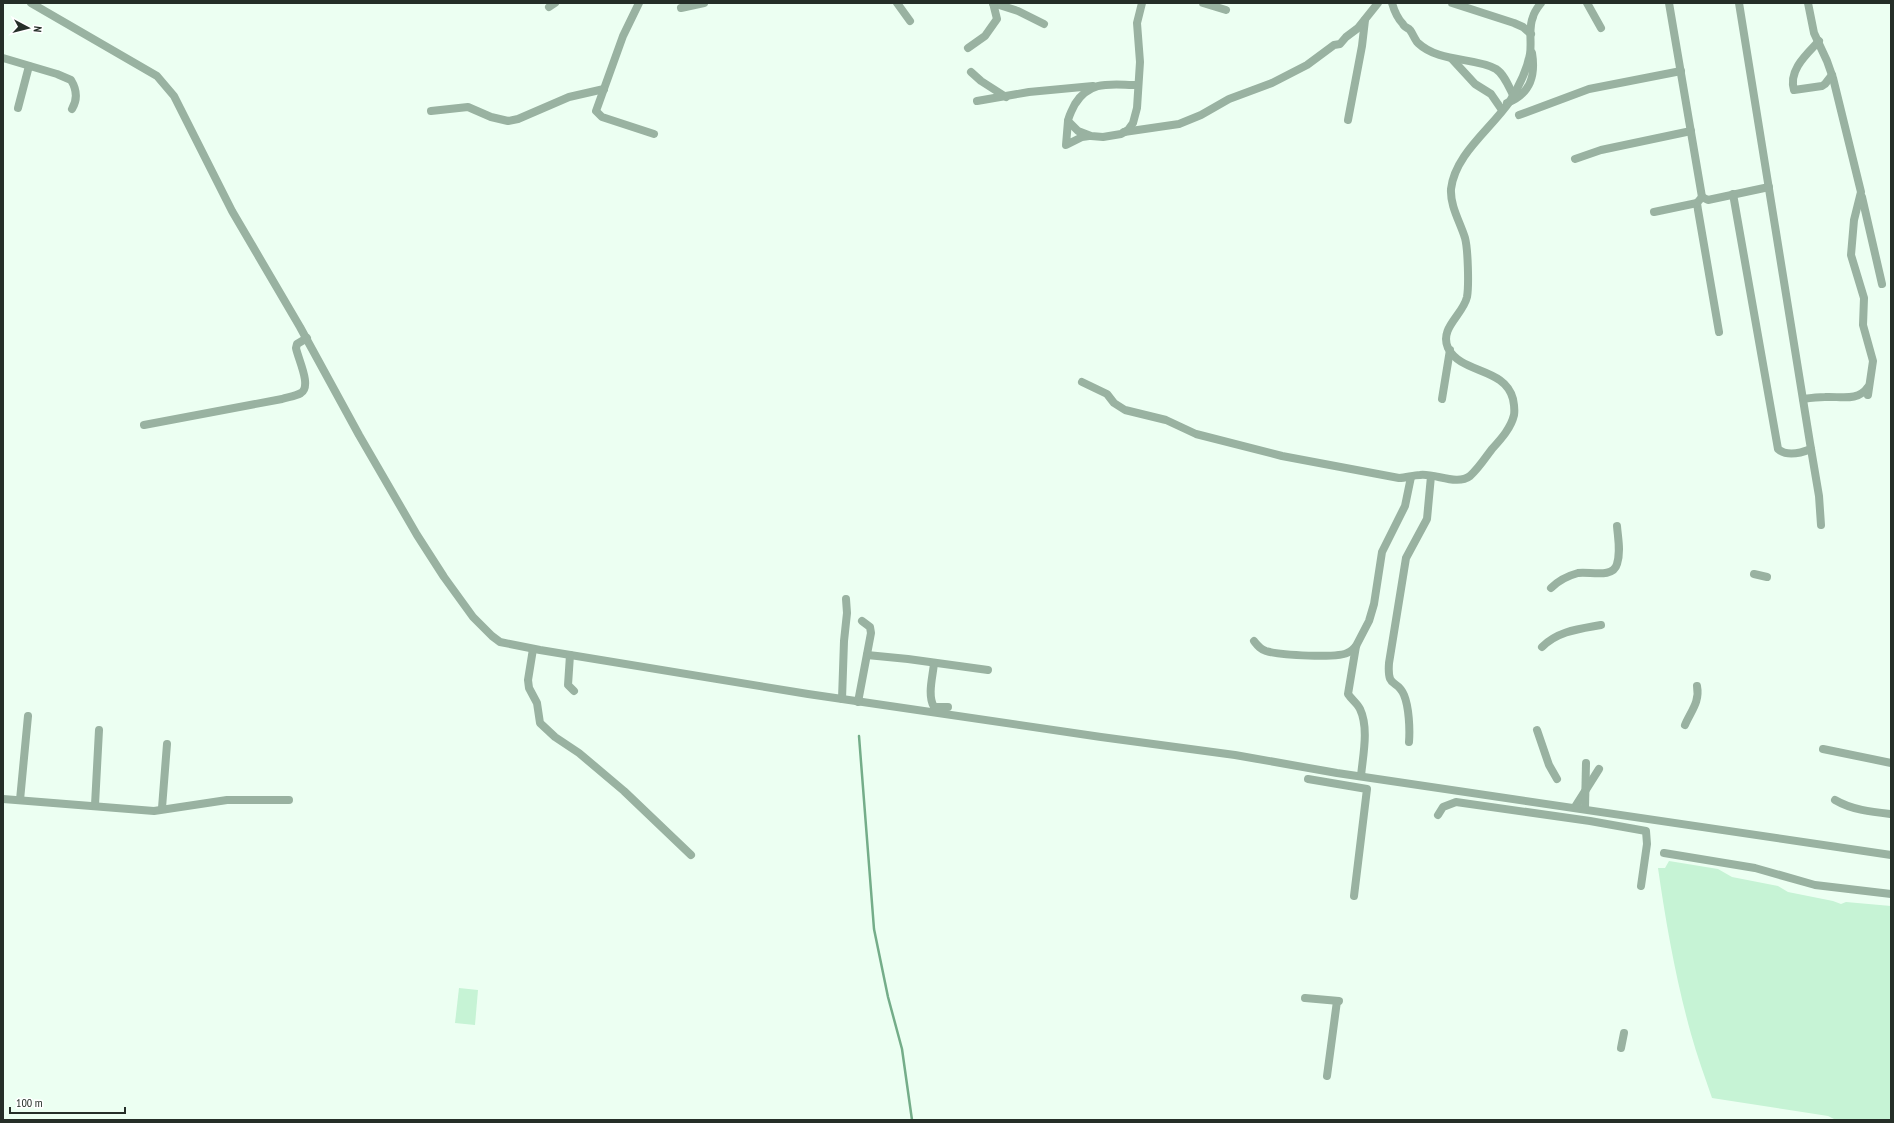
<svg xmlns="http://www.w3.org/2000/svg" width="1894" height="1123" font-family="'PT Sans Narrow',sans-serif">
<rect width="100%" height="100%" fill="#ecfff2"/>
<g fill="#c6f3d5">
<path d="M1669,861l49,8 14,8 46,9 10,6 45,9 8,3 5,-2 45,4v214h-55l-8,-4 -116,-18c-7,-21 -15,-42 -21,-64 -15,-54 -25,-110 -33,-166h7z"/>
<path d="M459,988l19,2 -3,35 -20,-2z"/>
</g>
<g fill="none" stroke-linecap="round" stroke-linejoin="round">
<path stroke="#74ad89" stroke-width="2.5" d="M859,736l15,193 14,68 14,52 10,71"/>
<g stroke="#99b2a1" stroke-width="8">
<path d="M31,3l126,73 17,20 58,115 68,116 59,108 58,100 27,42 29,40 19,19 8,6 40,8 268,44 293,43 134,18 102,18 554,82"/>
<path d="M639,3l-16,33 -27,75 6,6 52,17"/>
<path d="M897,3l13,18"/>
<path d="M993,3l25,8 26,13"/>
<path d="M1203,3l23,7"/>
<path d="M1392,3c2,7 6,16 11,21 1,3 5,4 7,6 3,4 5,10 8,13 21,20 57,14 78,26 8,5 13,18 17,26"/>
<path d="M1452,3l62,20 9,4 8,7"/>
<path d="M1587,3l14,25"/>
<path d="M1669,3l33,194"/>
<path d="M1739,3l71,440 9,53 2,29"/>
<path d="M1808,3l6,30 13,28 6,17 28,114 -7,28 -3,35 13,43 -1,27 10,36 -5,34"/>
<path d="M549,7l6,-4"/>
<path d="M681,8l23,-5"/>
<path d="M1819,41c-12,13 -31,29 -25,49l28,-4 3,-2 7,-9"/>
<path d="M968,48l17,-12 12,-17 -4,-16"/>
<path d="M3,58l54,16 14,6c6,10 7,19 1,29"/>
<path d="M1452,59l23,25 16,10 11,16"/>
<path d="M971,72l10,9 25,16"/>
<path d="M1138,85c-26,0 -47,-6 -63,19 -3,6 -6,11 -7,17l10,10 13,5 12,1 18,-3 7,-4 5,-7 4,-15 3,-46 -3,-39 5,-20"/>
<path d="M977,101l52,-9 64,-6"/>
<path d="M1507,103c23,-9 29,-26 25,-50"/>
<path d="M18,108l11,-42"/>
<path d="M431,111l37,-4 23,10 17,4 10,-2 51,-22 35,-8"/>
<path d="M1519,115l70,-26 92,-18"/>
<path d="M1348,120l14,-74 3,-26"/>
<path d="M1068,121l-2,24 16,-8 7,-1"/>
<path d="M1124,132l55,-8 22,-9 28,-16 43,-16 35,-18 27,-20 6,-1 6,-7 12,-9 20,-25"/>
<path d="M1575,159l26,-9 90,-19"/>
<path d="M1733,194l45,255c9,8 23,4 33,0"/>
<path d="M1702,197l-5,6 1,7 21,122"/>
<path d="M1702,197l6,3 61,-13"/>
<path d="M1862,197l20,87"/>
<path d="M1654,212l43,-9"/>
<path d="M1082,382l25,12 7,9 11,7 41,10 30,14 86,22 117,22c7,0 14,-3 21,-3 15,-2 37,11 50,1 9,-8 15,-18 22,-27 9,-10 19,-21 22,-34 1,-6 0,-11 -1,-16 -8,-32 -52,-25 -65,-51 -9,-20 15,-33 19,-51 2,-11 1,-48 -2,-59 -5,-16 -15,-32 -14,-49 4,-35 40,-60 59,-88 8,-13 17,-31 20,-47 2,-12 -2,-26 3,-37 1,-5 5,-10 8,-14"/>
<path d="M1442,399l8,-49"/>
<path d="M1803,399c7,-1 14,-2 22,-2 15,-1 33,5 43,-10"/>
<path d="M144,425l138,-26c6,-2 14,-3 19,-6 11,-7 -3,-34 -5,-45l1,-4 10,-6"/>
<path d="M1754,574l13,3"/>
<path d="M1551,588c7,-7 16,-12 27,-15 11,-2 35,6 39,-9 4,-13 1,-25 0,-38"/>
<path d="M1254,641c4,5 6,8 12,10 13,4 73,8 83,1 3,-1 5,-4 7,-6"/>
<path d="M1542,647c16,-16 37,-18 59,-22"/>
<path d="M533,649l-5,31 1,8 8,15 3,20 15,14 24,16 45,38 67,64"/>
<path d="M570,655l-2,30 6,6"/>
<path d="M867,655l41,4 80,11"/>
<path d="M934,663c-1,13 -7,32 0,44h14"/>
<path d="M842,699l2,-58 3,-28 -1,-14"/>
<path d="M858,702l13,-69 -1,-6 -8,-6"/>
<path d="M1685,725c6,-14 15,-23 12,-39"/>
<path d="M1537,730l12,35 8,14"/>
<path d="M1409,742c1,-13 0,-35 -5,-47 -7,-17 -17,-5 -15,-32l17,-105 21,-39 4,-43"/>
<path d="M1823,749l68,14"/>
<path d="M1361,776c2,-21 8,-48 -1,-67 -3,-6 -8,-9 -12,-15l8,-48 13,-25 5,-17 8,-52 23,-46 6,-29"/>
<path d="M1308,779l59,10 -13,107"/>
<path d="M3,799l151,12 73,-11h62"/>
<path d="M20,800l8,-84"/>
<path d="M1835,800c17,10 37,12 56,14"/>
<path d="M95,805l4,-75"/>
<path d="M1575,807l24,-38"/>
<path d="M162,808l5,-64"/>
<path d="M1585,808l1,-45"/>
<path d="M1438,815l5,-8 13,-5 134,19 56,10 1,13 -6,42"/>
<path d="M1664,853l91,15 60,17 76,9"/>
<path d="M1305,998l34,3"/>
<path d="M1621,1048l3,-15"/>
<path d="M1327,1076l10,-75"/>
</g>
</g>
<rect width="1894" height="1123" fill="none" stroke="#252e28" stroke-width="8"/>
<g transform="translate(28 28) rotate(97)" stroke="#ffffff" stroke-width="3" paint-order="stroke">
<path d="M0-3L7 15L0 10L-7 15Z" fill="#252e28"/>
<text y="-6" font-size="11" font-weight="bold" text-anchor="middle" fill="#252e28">N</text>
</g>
<path d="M10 1107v6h115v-6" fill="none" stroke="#252e28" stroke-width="2"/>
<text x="16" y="1107" font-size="12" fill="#252e28" stroke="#ffffff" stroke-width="3" paint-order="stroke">100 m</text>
</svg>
